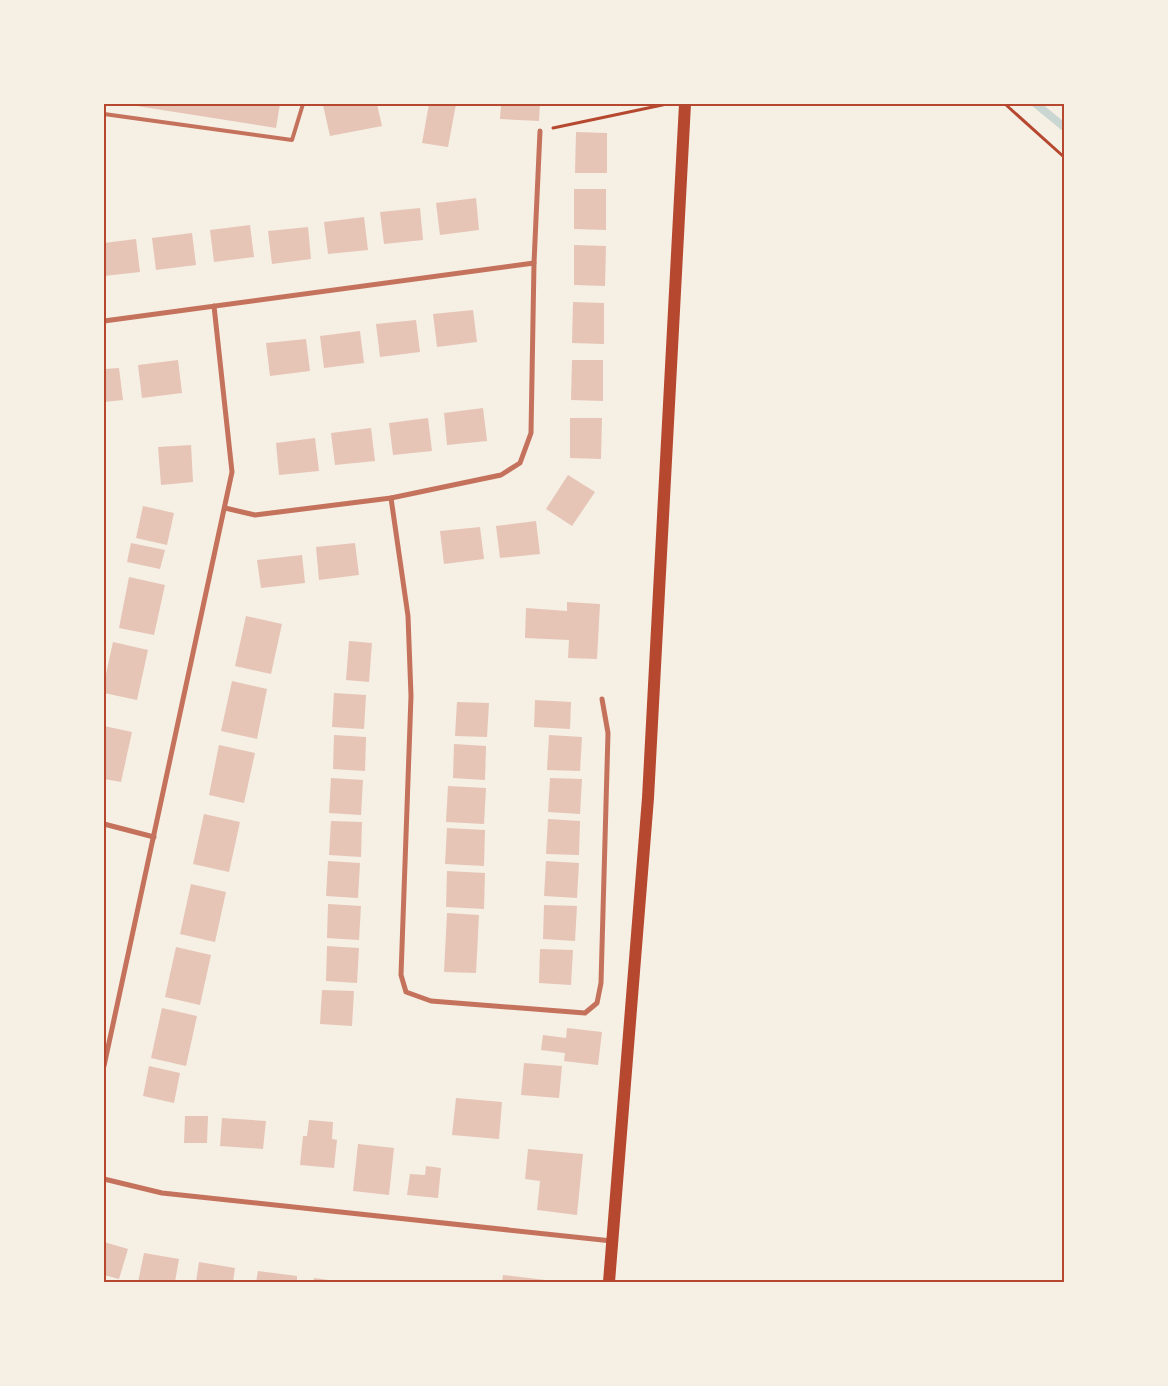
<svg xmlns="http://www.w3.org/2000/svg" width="1168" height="1386" font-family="'Alegreya Sans',sans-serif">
<rect width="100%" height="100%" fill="#f6efe4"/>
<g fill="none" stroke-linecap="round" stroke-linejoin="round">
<path stroke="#c9d6d2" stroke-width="8" d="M1036,104l28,23"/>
</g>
<g fill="#e6c5b7">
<path d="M124,104h156l-4,24z"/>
<path d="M332,104h45l5,22 -52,10 -7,-31z"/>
<path d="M429,104h27l-8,43 -26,-4z"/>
<path d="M501,104h39l-1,17 -39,-2z"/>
<path d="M576,132l31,1v40h-32z"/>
<path d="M574,189h32v41l-32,-1z"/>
<path d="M476,198l3,32 -39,5 -4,-32z"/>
<path d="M420,208l3,32 -39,4 -4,-32z"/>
<path d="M364,217l4,33 -40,4 -4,-32z"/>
<path d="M250,225l4,32 -40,5 -4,-32z"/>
<path d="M308,227l3,32 -39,5 -4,-33z"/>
<path d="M192,233l4,32 -40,5 -4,-32z"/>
<path d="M136,239l4,33 -36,4v-33z"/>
<path d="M574,245l32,1 -1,40 -31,-1z"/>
<path d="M573,302l31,1v41l-32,-1z"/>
<path d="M473,310l4,32 -40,5 -4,-33z"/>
<path d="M416,320l4,32 -40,5 -4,-33z"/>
<path d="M360,331l4,32 -40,5 -4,-32z"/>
<path d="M306,339l4,32 -40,5 -4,-33z"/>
<path d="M178,360l4,33 -40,5 -4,-33z"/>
<path d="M572,360h31v41l-32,-1z"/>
<path d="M119,368l4,32 -19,2v-33z"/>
<path d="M483,408l4,33 -40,4 -3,-32z"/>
<path d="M428,418l4,33 -39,4 -4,-32z"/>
<path d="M570,418h32l-1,41 -31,-1z"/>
<path d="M371,428l4,33 -40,4 -4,-32z"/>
<path d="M315,438l4,33 -40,4 -3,-32z"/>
<path d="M191,445l2,37 -32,3 -3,-38z"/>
<path d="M568,475l27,17 -23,34 -26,-17z"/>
<path d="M143,506l31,7 -7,32 -31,-7z"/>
<path d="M536,521l4,33 -40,4 -4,-32z"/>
<path d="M480,527l4,32 -40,5 -4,-33z"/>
<path d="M131,543l34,7 -5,19 -33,-7z"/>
<path d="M355,543l4,32 -40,5 -3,-33z"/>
<path d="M302,555l3,28 -44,5 -4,-28z"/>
<path d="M129,577l36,8 -11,50 -35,-7z"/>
<path d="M567,602l33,2 -3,55 -29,-1 1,-18 -44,-2 1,-30 41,3z"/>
<path d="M246,616l36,8 -11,50 -36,-8z"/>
<path d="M349,641l23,2 -3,39 -23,-2z"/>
<path d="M113,642l35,8 -11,50 -33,-7v-10z"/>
<path d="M232,681l35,8 -10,50 -36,-8z"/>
<path d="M334,693l32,2 -2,34 -32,-2z"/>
<path d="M535,700l36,2 -1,27 -36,-2z"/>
<path d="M457,702l32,1 -2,34 -32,-1z"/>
<path d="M104,726l28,6 -11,50 -17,-3z"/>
<path d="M334,735l32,2 -1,34 -32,-2z"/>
<path d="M549,735l33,2 -2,34 -33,-1z"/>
<path d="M454,744l32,2 -1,34 -32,-2z"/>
<path d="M219,745l36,8 -11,50 -35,-8z"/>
<path d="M331,778l32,2 -2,35 -32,-2z"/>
<path d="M550,778l32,1 -2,35 -32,-2z"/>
<path d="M448,786l38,2 -2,36 -38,-2z"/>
<path d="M204,814l36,8 -11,50 -36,-8z"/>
<path d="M548,819l32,2 -1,34 -33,-1z"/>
<path d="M331,821l31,1 -1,35 -32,-2z"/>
<path d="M447,828l38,2 -1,36 -39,-2z"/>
<path d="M328,861l32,2 -2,35 -32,-2z"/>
<path d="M546,861l33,2 -2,35 -33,-2z"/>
<path d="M447,871l38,2 -1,36 -38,-2z"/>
<path d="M191,884l35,8 -11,50 -35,-8z"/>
<path d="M328,904l33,2 -2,34 -32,-2z"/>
<path d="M544,905l33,1 -2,35 -32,-2z"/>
<path d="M447,913l32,2 -3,58 -32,-1z"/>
<path d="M327,946l32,2 -2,35 -31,-2z"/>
<path d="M176,947l35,8 -11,50 -35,-8z"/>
<path d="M540,949l33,1 -2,35 -32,-2z"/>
<path d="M322,990l32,1 -2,35 -32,-2z"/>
<path d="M162,1008l35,8 -11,50 -35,-8z"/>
<path d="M567,1028l35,4 -4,33 -34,-4 1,-8 -24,-3 2,-15 23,3z"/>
<path d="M524,1063l38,3 -3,32 -38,-3z"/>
<path d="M149,1066l31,7 -6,30 -31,-7z"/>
<path d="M456,1098l46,4 -3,37 -47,-4z"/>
<path d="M185,1116h23l-1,27h-23z"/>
<path d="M222,1118l44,3 -3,28 -43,-3z"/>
<path d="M309,1120l24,2 -1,17 5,1 -3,28 -34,-3 3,-29h4z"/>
<path d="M358,1144l36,4 -5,47 -36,-4z"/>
<path d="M528,1149l55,5 -6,61 -40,-5 3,-29 -15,-2z"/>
<path d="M426,1166l15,2 -3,30 -31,-3 3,-21 15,1z"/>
<path d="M104,1242l24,7 -9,30 -15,-4z"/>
<path d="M144,1253l35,6 -4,23h-37z"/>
<path d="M199,1262l36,6 -2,14h-37z"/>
<path d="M258,1271l39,5v6h-41z"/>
<path d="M503,1275l51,6v1h-52z"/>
<path d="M314,1278l23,3v1h-24z"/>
</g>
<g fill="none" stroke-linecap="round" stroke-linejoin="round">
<g stroke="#b5482f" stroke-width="3">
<path d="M1005,104l59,53"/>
<path d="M553,128l114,-24"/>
</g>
<path stroke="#c5725c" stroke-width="4" d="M104,114l188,26 11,-36"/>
<g stroke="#c5725c" stroke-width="5">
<path d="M104,321l430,-58"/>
<path d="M391,498l17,118 3,80 -10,279 5,17 25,9 154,12 12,-10 4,-20 7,-250 -6,-34"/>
<path d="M225,508l30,7 136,-17 110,-23 19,-12 11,-30 3,-170 6,-132"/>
<path d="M104,824l50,13"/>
<path d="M104,1066l128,-594 -18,-166"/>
<path d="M104,1179l58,14 450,48"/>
</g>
<path stroke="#b5482f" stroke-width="12" d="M609,1282l39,-484 37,-694"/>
</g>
<rect width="1168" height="1386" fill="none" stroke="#f6efe4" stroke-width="210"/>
<rect x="105" y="105" width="958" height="1176" fill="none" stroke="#b5482f" stroke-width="2"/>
</svg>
